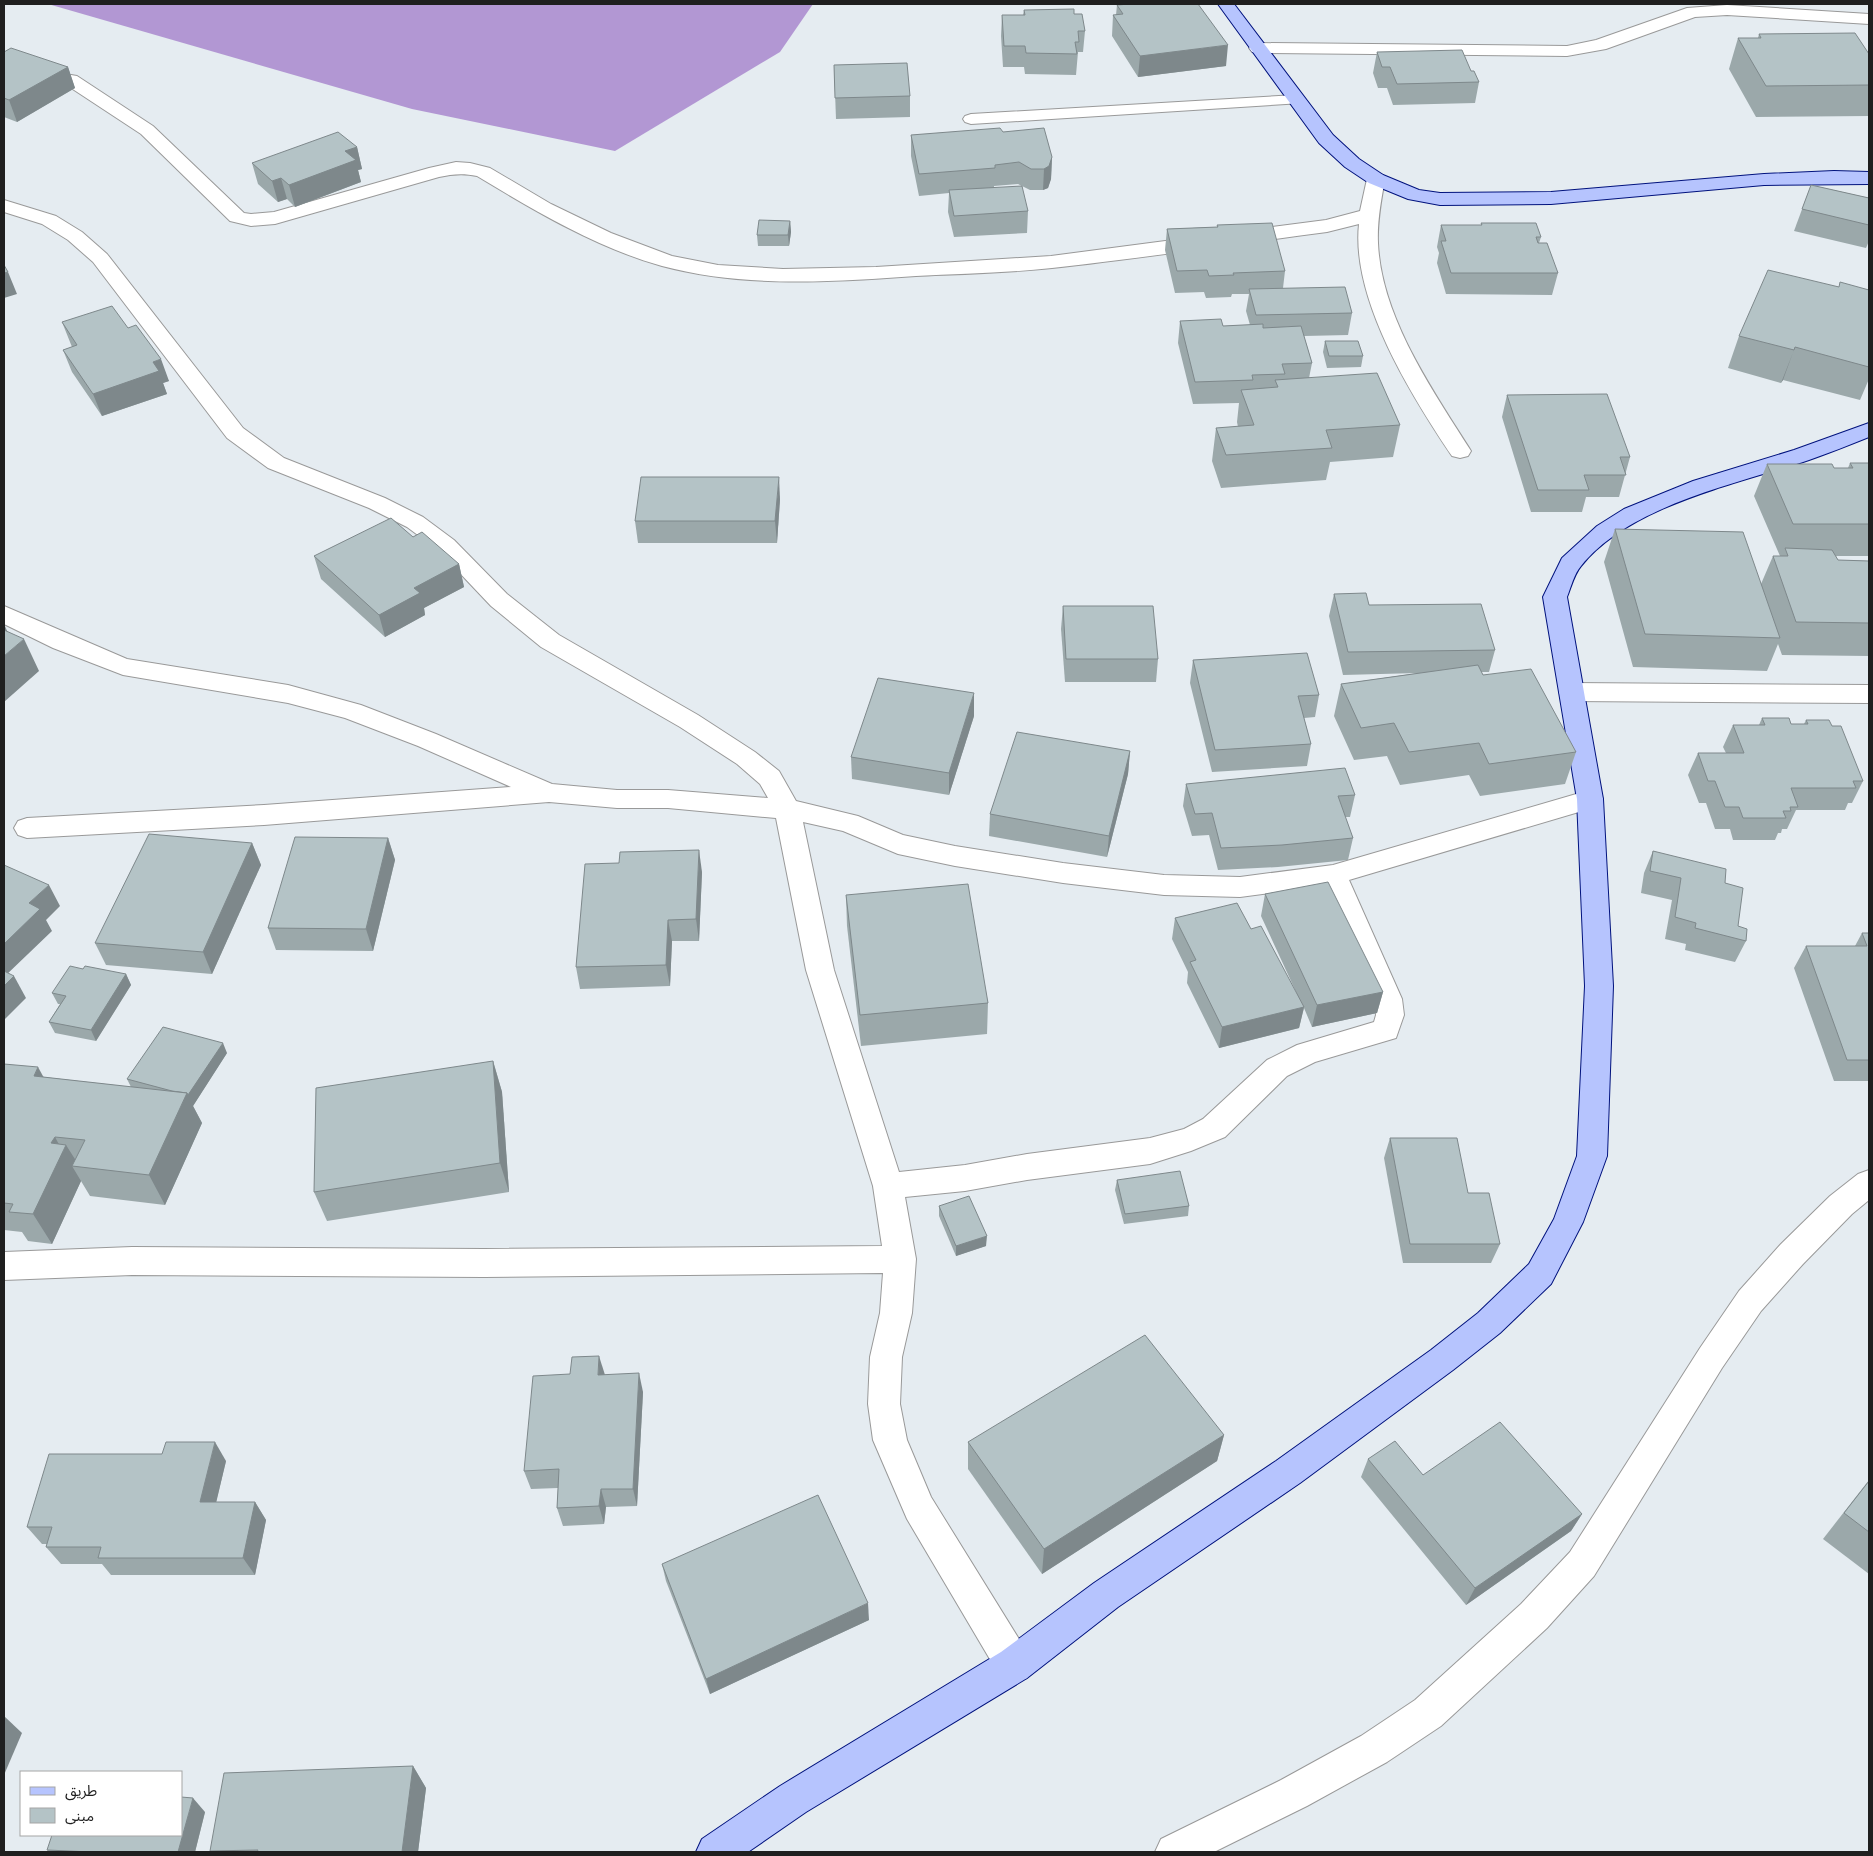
<svg xmlns="http://www.w3.org/2000/svg" width="1873" height="1856" font-family="'PT Sans','Noto Sans Arabic',sans-serif">
<rect width="100%" height="100%" fill="#e5ecf1"/>
<path fill="#b297d3" d="M48,4h765l-33,48 -165,99 -203,-42z"/>
<g fill="none" stroke-linecap="round" stroke-linejoin="round">
<g stroke="#999" stroke-width="2">
<path id="lane" d="M1297,95l5,2 3,3 -3,3 -331,21 -6,-2 -2,-3 2,-3 6,-2z"/>
</g>
<g stroke="#999" stroke-width="2">
<g id="street">
<path d="M1727,5l142,9v10l-142,-9 -32,2 -89,32 -39,7 -309,-3 -6,-1 -3,-4 3,-4 6,-1 309,3 29,-6 91,-32z"/>
<path d="M71,75l6,1 76,50 91,87 7,1 23,-2 155,-44 27,-6 14,1 20,5 61,36 60,29 61,23 46,9 65,4 93,-2 175,-11 275,-36 34,-9 7,-32 2,-4 7,-2 7,2 2,4c-4,21 -8,43 -7,64 3,74 55,148 93,208l-3,5 -8,2 -8,-2c-41,-61 -101,-157 -93,-232l-32,8c-92,12 -183,26 -275,36 -45,5 -91,6 -136,8 -83,6 -172,12 -254,-10 -65,-18 -127,-55 -185,-90 -14,-3 -25,-2 -38,1l-164,47 -24,2 -21,-5 -89,-87 -76,-50 -3,-4 3,-4z"/>
<path d="M4,200l52,16 26,16 25,22 136,174 41,30 101,40 38,19 31,23 53,54 52,41 139,80 57,37 24,19 17,30 62,15 45,19 52,11 108,17 101,12 76,2 93,-12 257,-75 9,2 4,7 -4,7 -250,74 53,119 2,16 -8,23 -81,24 -28,14 -62,61 -34,14 -41,13 -123,16 -62,11 -60,6 11,62 -4,54 -10,44 -2,47 7,36 24,57 96,155 5,13 -5,13 -13,5 -13,-5 -94,-159 -34,-79 -5,-36 2,-47 10,-44 3,-40 -399,4 -352,-2 -128,5v-28l128,-5 352,2 398,-3 -9,-60 -67,-216 -30,-152 -108,-10h-51l-68,-6 -285,23 -237,13 -9,-3 -4,-7 4,-7 9,-3 237,-13 247,-18 -93,-41 -73,-28 -57,-15 -165,-28 -70,-27 -49,-24v-18l123,53 161,26 73,20 75,29 116,50 65,6h51l100,8 -8,-14 -23,-20 -57,-37 -139,-80 -50,-41 -53,-56 -31,-23 -38,-19 -101,-40 -41,-30 -134,-176 -25,-22 -26,-16 -38,-12zM803,822l40,9 55,23 57,12 108,17 101,12 76,2 84,-11 50,113 2,16 -2,7 -77,23 -30,15 -64,59 -19,10 -34,9 -123,16 -62,11 -66,7 -65,-202z"/>
<path d="M1571,683l298,2v18l-298,-2 -9,-3 -3,-6 3,-6z"/>
<path d="M1869,1170v30l-17,14 -49,50 -42,47 -39,57 -128,208 -47,52 -106,98 -54,36 -80,44 -93,46h-59l6,-13 120,-59 80,-44 54,-36 106,-96 49,-52 130,-204 39,-57 42,-47 49,-48 28,-22z"/>
</g>
</g>
<g stroke="#00127d" stroke-width="2">
<g id="secondary">
<path d="M1218,4h16l99,131 26,24 24,16 36,15 21,3 111,-1 213,-18 70,-3 35,1v12l-105,1 -213,19 -111,1 -32,-6 -39,-16 -24,-16 -26,-24z"/>
<path d="M1869,423v14c-20,8 -40,16 -60,23 -72,24 -179,45 -228,106 -7,8 -10,21 -14,31l36,202 10,187 -6,170 -24,66 -32,62 -51,49 -47,37 -153,113 -182,124 -91,71 -221,134 -58,40h-52l6,-13 78,-53 221,-134 93,-69 182,-122 155,-111 47,-37 51,-49 25,-45 23,-63 8,-170 -8,-187 -34,-202 19,-39 35,-32 27,-17 69,-28 101,-31z"/>
</g>
</g>
<use href="#lane" fill="#fff" fill-rule="evenodd"/>
<use href="#street" fill="#fff" fill-rule="evenodd"/>
<use href="#secondary" fill="#b6c4fe" fill-rule="evenodd"/>
</g>
<g fill="#9ba8aa">
<path d="M1117,5l109,61 -88,11 -26,-41 1,-21h3z"/>
<path d="M1024,10l50,4 11,17 -2,21h-5l-2,23 -51,-1 -1,-7h-21l-2,-31 1,-21h21z"/>
<path d="M1759,34l110,20v62l-113,1 -27,-48 9,-31h20z"/>
<path d="M4,52l64,15 7,21 -58,34 -13,-5z"/>
<path d="M1377,52l94,19 8,11 -4,21 -82,2 -6,-17h-9l-5,-15z"/>
<path d="M834,65l76,31v21l-74,2z"/>
<path d="M1003,132l49,25 -1,22 -3,9 -5,2h-13l-12,-6 -24,2v2l34,23 -1,22 -73,4 -6,-25 1,-19 -30,3 -8,-40v-21z"/>
<path d="M357,147l5,22 -4,1 3,12 -66,25 -8,-8 -9,3 -20,-18 -6,-21z"/>
<path d="M1811,185l58,13v43l-3,7 -72,-17z"/>
<path d="M790,221l1,11 -2,14h-31l-1,-11z"/>
<path d="M1481,223l60,14 -2,6 19,30 -6,22 -106,-1 -9,-31 2,-10 -2,-6 4,-22h40z"/>
<path d="M1217,225l68,46 -2,17 69,25 -4,22 -44,1 8,27 -3,15 91,47 -7,32 -63,5 -4,18 -105,8 -9,-27 4,-33 22,-1 -1,-5 2,-19 -46,1 -15,-61 2,-22 43,5 27,-1 -4,-14 3,-17h-17l-1,3 -25,1 -2,-6 -29,1 -10,-43 2,-21 50,-2z"/>
<path d="M1839,287l30,3v89l-9,21 -77,-20 -2,3 -53,-15 11,-32z"/>
<path d="M62,322l66,6 41,53 -6,2 4,11 -65,22 -30,-44 -9,-22 9,-3z"/>
<path d="M1325,341l38,15 -2,11 -34,1 -4,-16z"/>
<path d="M1507,395l123,62 -11,40h-33l-4,15h-51l-29,-95z"/>
<path d="M1850,463h19v93h-33l2,4 31,1v95l-87,-1 -4,-11 -11,27 -134,-4 -29,-105 11,-33 146,55 12,-28h7l-26,-60 13,-32 67,4h14z"/>
<path d="M780,499l-3,44h-139l-3,-22z"/>
<path d="M413,537l46,27 5,23 -40,21 1,7 -40,22 -64,-58 -7,-23z"/>
<path d="M1334,594l161,56 -6,22h-8l2,3 93,77 -11,32 -85,12 -11,-21 -69,10 -13,-29 -33,4 -20,-44 7,-32 77,-11 -75,2 -14,-59z"/>
<path d="M1063,606l95,53 -2,23h-91l-4,-53z"/>
<path d="M1193,660l126,35 -4,22 -11,1 7,26 -4,22 -95,6 -22,-89z"/>
<path d="M974,716l-25,79 -97,-16 -1,-22z"/>
<path d="M1762,718l29,6h13l2,-4 26,6 31,55 -11,22h-4l-3,7h-49l-9,19h-5l-1,4h-3l-3,7h-42l-3,-11h-15l-9,-26h-7l-11,-28 10,-22h28l-3,-6 10,-22h26z"/>
<path d="M1130,751l-2,23 -21,83 -118,-21 1,-22z"/>
<path d="M1186,784l169,11 -5,22h-5l8,21 -5,22 -70,7 -60,3 -9,-35 -17,1 -9,-30z"/>
<path d="M388,838l7,22 -22,91 -97,-1 -8,-22z"/>
<path d="M252,843l9,22 -49,109 -106,-9 -11,-22z"/>
<path d="M1653,851l72,32 13,43 8,15 -11,21 -50,-12 1,-6 -21,-5 7,-39 -31,-7 3,-20z"/>
<path d="M702,872l-3,69h-27l-2,45 -90,3 -4,-22z"/>
<path d="M1265,894l118,98 -6,21 -65,14 -8,-19 -5,20 -80,20 -32,-65 1,-11 -16,-33 3,-21 76,11 46,65 -36,-78z"/>
<path d="M846,895l142,108 -1,31 -126,12 -14,-120z"/>
<path d="M1862,933h7v148h-35l-40,-113 12,-22h49z"/>
<path d="M83,969l43,5 5,11 -35,56 -41,-8 -6,-11 11,-18h-2l-6,-11z"/>
<path d="M227,1053l-34,53 9,17 -37,82 -75,-9 -9,-15 -29,63 -24,-3 -6,-9 -18,-2v-166l40,13 87,10 -4,-8z"/>
<path d="M493,1061l9,31 7,100 -182,29 -13,-29z"/>
<path d="M1390,1138l78,55 32,51 -9,19h-88l-19,-105z"/>
<path d="M1117,1180l72,26 -1,10 -64,8 -9,-34z"/>
<path d="M939,1206l47,40 -30,10 -17,-40z"/>
<path d="M605,1375l38,17 -6,114 -31,1 -2,17 -41,2 -6,-18 1,-20 -27,1 -7,-18z"/>
<path d="M1224,1435l-7,26 -175,113 -74,-105v-27z"/>
<path d="M1368,1459l55,16 159,39 -11,17 -105,74 -105,-128z"/>
<path d="M226,1461l-10,41h39l11,18 -11,55h-144l-9,-11h-41l-15,-17 1,-3h-5l-15,-17z"/>
<path d="M1869,1480v94l-46,-35z"/>
<path d="M662,1564l207,56 -159,74 -44,-113z"/>
<path d="M413,1766l13,22 -8,64h-207l-1,-1z"/>
<path d="M205,1812l-10,40h-146l-2,-2z"/>
</g>
<g fill="#7e888b">
<path d="M1228,45l-2,21 -88,11 2,-21z"/>
<path d="M68,67l7,21 -58,34 -8,-22z"/>
<path d="M357,147l5,22 -4,1 3,12 -66,25 -6,-22 56,-34z"/>
<path d="M1052,157l-1,22 -3,9 -5,2 1,-21z"/>
<path d="M281,178l6,21 -9,3 -6,-21z"/>
<path d="M790,221l1,11 -2,14 -1,-11z"/>
<path d="M8,272l9,22 -13,4v-25z"/>
<path d="M1795,347l-12,33 -2,3 13,-33z"/>
<path d="M161,359l8,22 -6,2 4,11 -65,22 -9,-22 60,-32z"/>
<path d="M779,477l1,22 -3,44 -2,-22z"/>
<path d="M459,564l5,23 -40,21 1,7 -40,22 -6,-22 35,-27z"/>
<path d="M4,624l9,20 -9,8z"/>
<path d="M24,639l15,32 -35,31v-46z"/>
<path d="M974,693v23l-25,79v-22z"/>
<path d="M1130,751l-2,23 -21,83 2,-21z"/>
<path d="M388,838l7,22 -22,91 -7,-22z"/>
<path d="M252,843l9,22 -49,109 -9,-22z"/>
<path d="M699,850l3,22 -3,69 -3,-22z"/>
<path d="M49,885l11,21 -14,14 6,11 -48,46v-33l25,-41z"/>
<path d="M668,920l4,21 -2,45 -4,-21z"/>
<path d="M126,974l5,11 -35,56 -5,-11z"/>
<path d="M14,976l12,22 -22,22v-34z"/>
<path d="M1383,992l-6,21 -65,14 5,-22z"/>
<path d="M1304,1007l-5,21 -80,20 3,-21z"/>
<path d="M223,1043l4,10 -34,53 9,17 -37,82 -16,-30 38,-82z"/>
<path d="M493,1061l9,31 7,100 -9,-29z"/>
<path d="M38,1067l17,31 -21,-22z"/>
<path d="M55,1137l8,15 3,-7 14,22 -8,-1 9,15 -29,63 -19,-30 18,-71z"/>
<path d="M987,1236l-1,10 -30,10v-10z"/>
<path d="M599,1356l6,19h-7z"/>
<path d="M639,1373l4,19 -6,114 -4,-17z"/>
<path d="M1224,1435l-7,26 -175,113 2,-25z"/>
<path d="M215,1442l11,19 -14,59 -12,-18z"/>
<path d="M601,1489l5,18 -2,17 -5,-18z"/>
<path d="M255,1502l11,18 -11,55 -12,-17z"/>
<path d="M1582,1514l-11,17 -105,74 9,-17z"/>
<path d="M868,1603l1,17 -159,74 -4,-15z"/>
<path d="M4,1716l18,17 -18,42z"/>
<path d="M413,1766l13,22 -8,64h-16z"/>
<path d="M193,1798l12,14 -10,40h-17z"/>
</g>
<g fill="#b4c3c6" stroke="#7e888b">
<path d="M1130,4h68l30,41 -88,11 -27,-41 10,-1 -6,-9z"/>
<path d="M1074,9v5h8l3,17h-7l1,11h-4l2,12 -51,-1 -1,-7h-21l-2,-31h23l-1,-5z"/>
<path d="M1855,33l14,21v31l-103,1 -28,-48h23l-2,-4z"/>
<path d="M11,48l57,19 -59,33 -5,-2v-46z"/>
<path d="M1462,50l9,21h3l5,11 -82,2 -7,-17h-8l-5,-15z"/>
<path d="M907,63l3,33 -75,2 -1,-33z"/>
<path d="M1000,128l3,4 41,-4 8,29 -3,9 -5,3h-13l-12,-7 -24,3v3l-76,6 -8,-39z"/>
<path d="M338,132l19,15 -12,4 11,9 -67,25 -8,-7 -9,3 -20,-18z"/>
<path d="M1811,185l58,13v27l-67,-16z"/>
<path d="M1022,186l6,25 -74,5 -5,-26z"/>
<path d="M759,220l31,1 -2,14h-31z"/>
<path d="M1272,223l13,48 -52,2 1,2 -25,1 -2,-6 -30,1 -10,-42 51,-2 -1,-2z"/>
<path d="M1481,223h55l5,14h-5l2,6h9l11,30h-107l-10,-32h5l-5,-16h41z"/>
<path d="M4,265l4,7 -4,1z"/>
<path d="M1768,270l71,17 1,-5 29,8v77l-74,-20 -1,3 -55,-14z"/>
<path d="M1345,287l7,26 -96,2 -7,-26z"/>
<path d="M112,306l16,22 8,-3 25,34 -8,3 6,9 -66,23 -30,-44 14,-5 -15,-23z"/>
<path d="M1221,319l2,7 40,-2v4l38,-2 11,37 -30,1 3,10 -33,1 1,5 -58,2 -15,-61z"/>
<path d="M1325,341h33l5,15h-34z"/>
<path d="M1377,373l23,52 -74,5 6,18 -106,7 -10,-27 38,-3 -13,-35 37,-3 -3,-7z"/>
<path d="M1607,394l23,63h-10l6,18h-42l5,15h-51l-31,-95z"/>
<path d="M1850,463h19v61h-76l-26,-60h65l2,4h19z"/>
<path d="M641,477h138l-4,44h-140z"/>
<path d="M391,518l22,19 9,-5 37,32 -45,24 6,5 -41,22 -65,-59z"/>
<path d="M1615,529l128,3 37,106 -135,-4z"/>
<path d="M1785,548l47,2 6,10 31,1v62l-73,-1 -23,-66h15z"/>
<path d="M1366,593l3,12 112,-1 14,46 -147,2 -14,-58z"/>
<path d="M1063,606h90l5,53h-92z"/>
<path d="M4,630l20,9 -20,17z"/>
<path d="M1307,653l12,42 -21,1 13,48 -96,6 -22,-90z"/>
<path d="M1478,665l5,10 48,-6 45,83 -87,12 -10,-21 -70,9 -15,-29 -33,5 -20,-44z"/>
<path d="M878,678l96,15 -25,80 -98,-16z"/>
<path d="M1762,718h27l2,6h17l-2,-4h23l3,6h9l22,55h-10l3,7h-65l7,19h-8l1,4h-8l3,7h-43l-4,-11h-14l-10,-26h-7l-10,-28h46l-11,-28h32z"/>
<path d="M1017,732l113,19 -21,85 -119,-22z"/>
<path d="M1345,768l10,27 -17,1 15,42 -71,7 -61,3 -9,-35 -17,1 -9,-30z"/>
<path d="M149,834l103,9 -49,109 -108,-9z"/>
<path d="M295,837l93,1 -22,91 -98,-1z"/>
<path d="M699,850l-3,69 -28,1 -2,45 -90,2 9,-103 34,-1 1,-11z"/>
<path d="M1653,851l73,18 -1,14 18,5 -5,38 9,3 -1,12 -51,-13 1,-5 -21,-6 6,-39 -31,-7z"/>
<path d="M4,865l45,20 -20,18 11,6 -36,35z"/>
<path d="M1328,882l55,110 -66,13 -52,-111z"/>
<path d="M968,884l20,119 -128,12 -14,-120z"/>
<path d="M1237,903l14,26 10,-3 43,81 -82,20 -32,-65 6,-2 -21,-42z"/>
<path d="M1862,933h7v127h-22l-41,-114h61z"/>
<path d="M70,966l13,3 2,-3 41,8 -35,56 -42,-8 17,-26 -14,-3z"/>
<path d="M4,971l10,5 -10,10z"/>
<path d="M163,1027l60,16 -35,52 -1,-2 -15,-2 -45,-12z"/>
<path d="M493,1061l7,102 -186,29 2,-104z"/>
<path d="M4,1064l34,3 -4,9 153,17 -38,82 -77,-9 13,-26 -30,-3 -4,6 15,2 -33,69 -24,-2 4,-8 -9,-1z"/>
<path d="M1390,1138h67l11,55h21l11,51h-90z"/>
<path d="M1180,1171l9,35 -64,8 -8,-34z"/>
<path d="M969,1196l18,40 -31,10 -17,-40z"/>
<path d="M1145,1335l79,100 -180,114 -76,-107z"/>
<path d="M599,1356l-1,19 41,-2 -6,116h-32l-2,17 -42,2 2,-39 -35,2 9,-95 37,-2 2,-17z"/>
<path d="M1500,1422l82,92 -107,74 -107,-129 27,-18 28,34z"/>
<path d="M166,1442h49l-15,60h55l-12,56h-145l3,-11h-55l6,-20h-25l22,-73h113z"/>
<path d="M1869,1481v51l-25,-19z"/>
<path d="M818,1495l50,108 -162,76 -44,-115z"/>
<path d="M413,1766l-11,86h-145l1,-2 -48,1 14,-78z"/>
<path d="M181,1797l12,1 -15,54h-86l-45,-2 5,-15h129z"/>
</g>
<rect width="1873" height="1856" fill="none" stroke="#1f1f1f" stroke-width="10"/>
<rect x="20" y="1771" width="162" height="65" fill="#ffffff" stroke="#a5a5a5"/>
<rect x="30" y="1787" width="25" height="8" fill="#b6c4fe" stroke="#a5a5a5"/>
<text x="65" y="1796" font-size="15" fill="#1f1f1f">طريق</text>
<rect x="30" y="1808" width="25" height="15" fill="#b4c3c6" stroke="#a5a5a5"/>
<text x="65" y="1821" font-size="15" fill="#1f1f1f">مبنى</text>
</svg>
